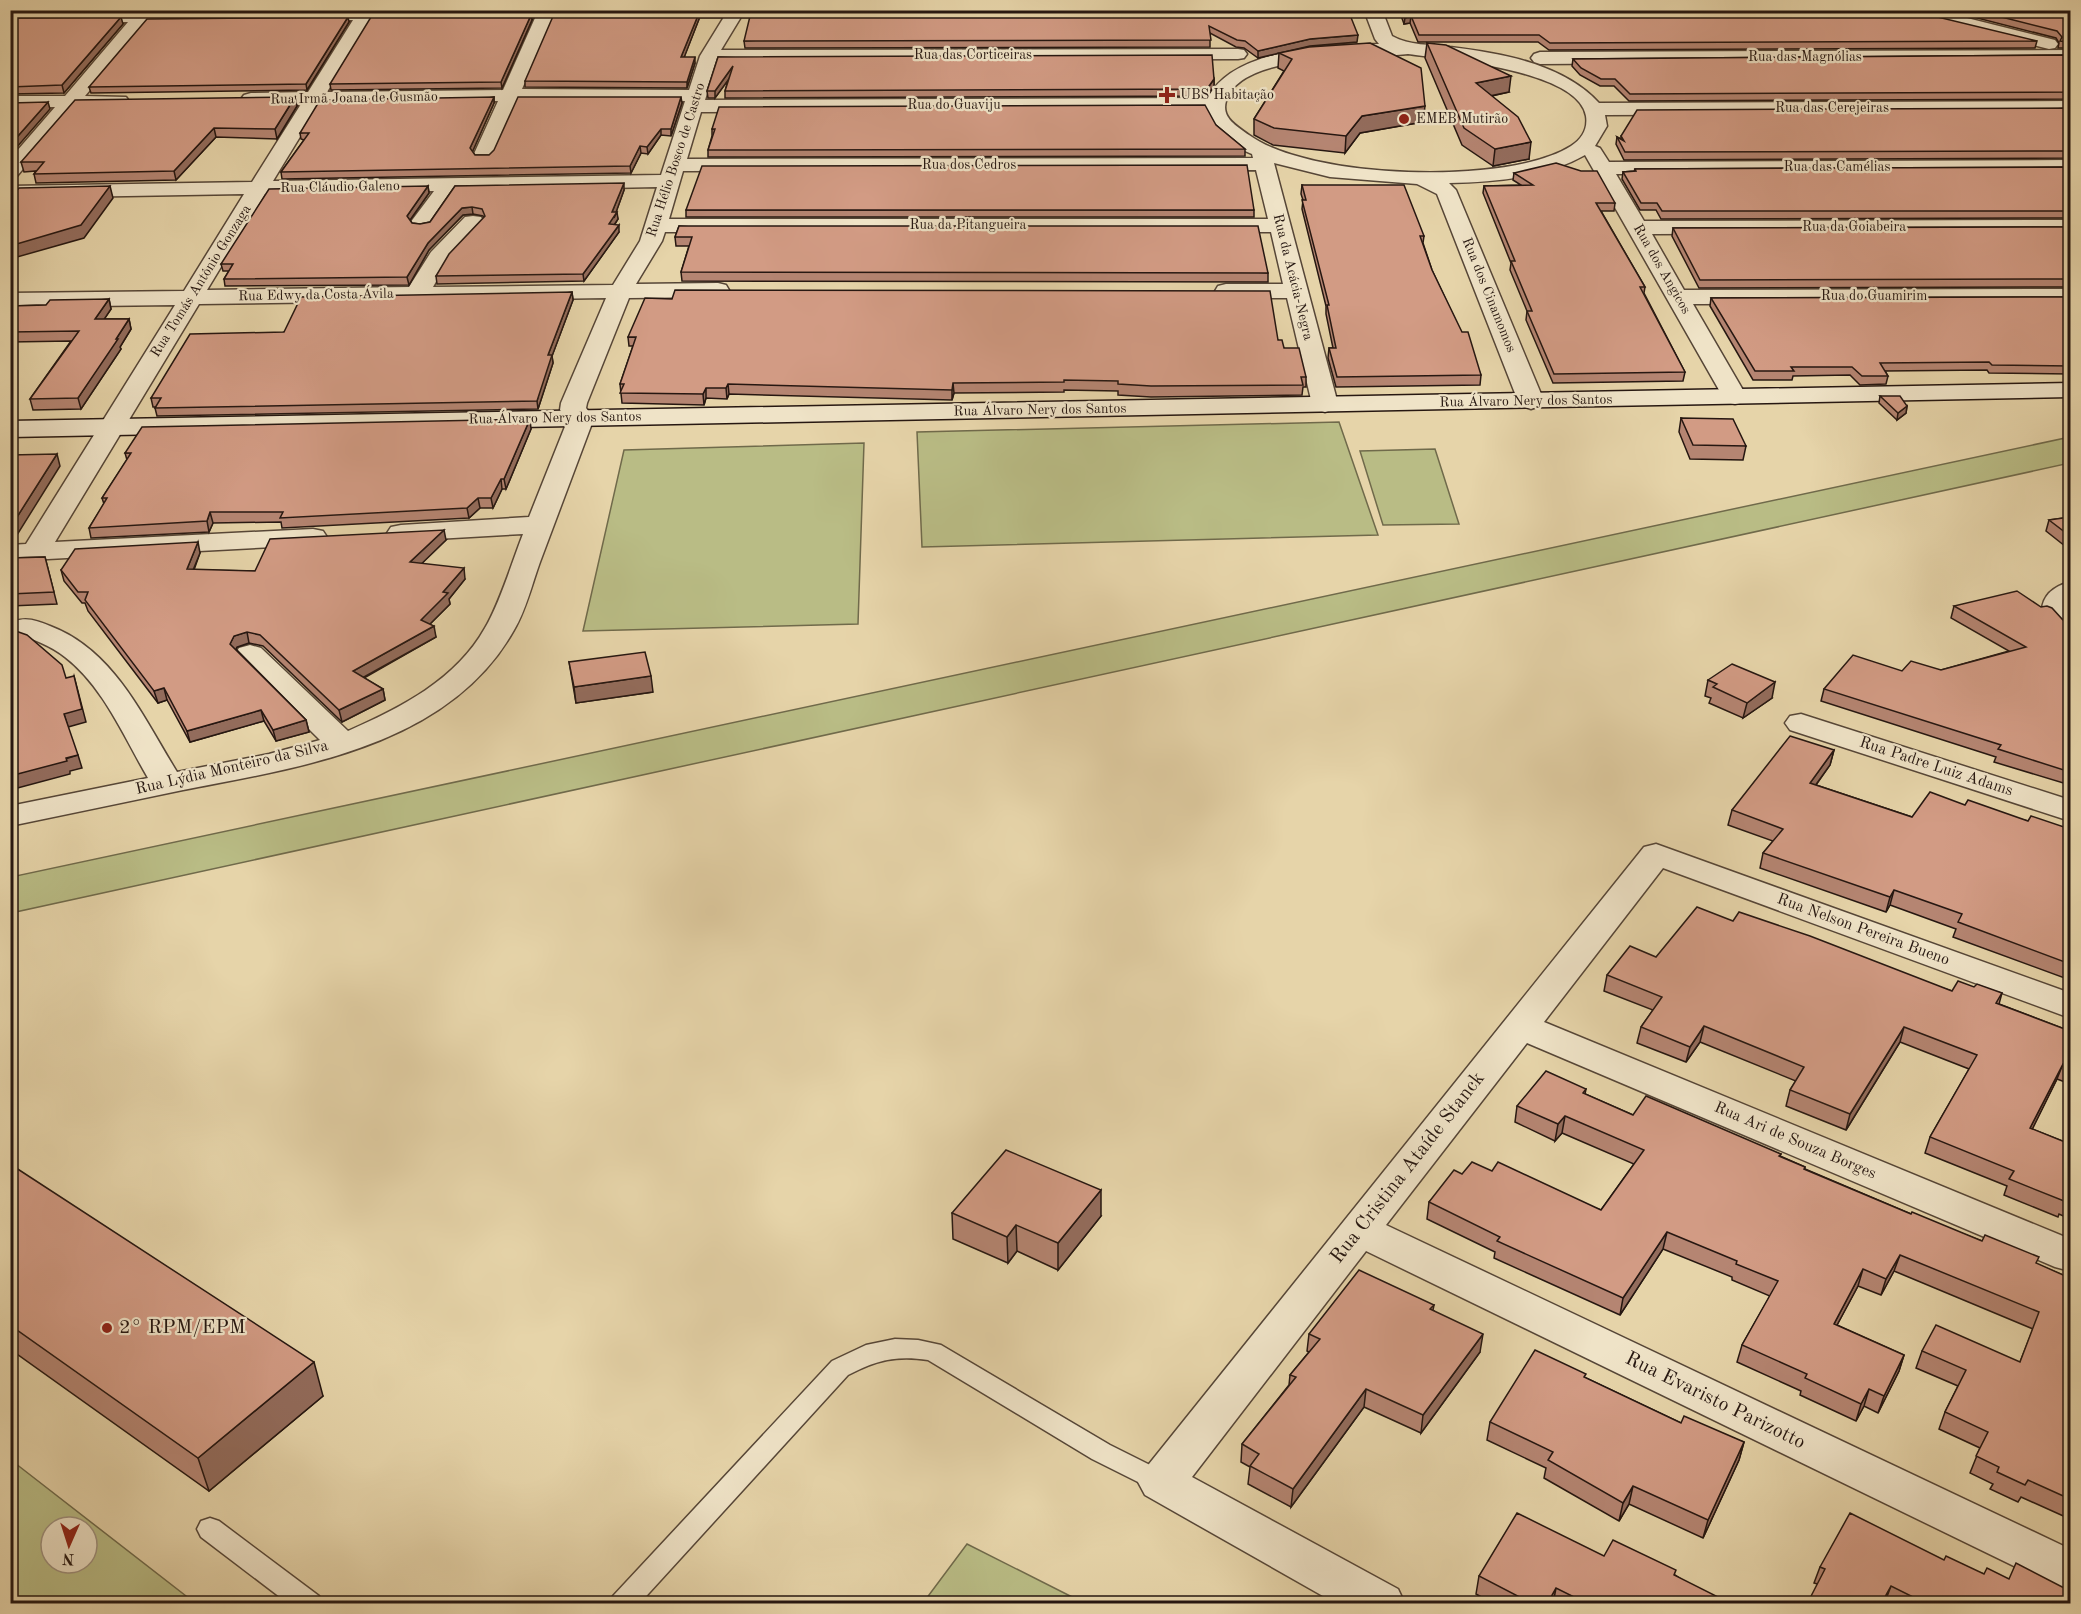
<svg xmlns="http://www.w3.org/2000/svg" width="2081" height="1614" font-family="'Old Standard TT',serif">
<rect width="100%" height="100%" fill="#e6d4a9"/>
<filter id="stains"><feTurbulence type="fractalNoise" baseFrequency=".00333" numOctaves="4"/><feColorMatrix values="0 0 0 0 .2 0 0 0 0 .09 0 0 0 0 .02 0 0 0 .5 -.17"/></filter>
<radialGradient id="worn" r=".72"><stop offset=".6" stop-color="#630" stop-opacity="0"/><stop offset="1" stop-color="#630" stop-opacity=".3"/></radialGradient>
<g fill="#b9bc85" stroke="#706a4b" stroke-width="1.5" fill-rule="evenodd">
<path d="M1339,422l39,113 -456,12 -5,-115z"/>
<path d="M2070,437v26l-2059,450v-36z"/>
<path d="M864,443l-6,181 -275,7 41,-181z"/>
<path d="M1435,449l24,75 -76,1 -23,-74z"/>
<path d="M11,1460l184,143h-184zM51,1527h36v36h-36z"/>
<path d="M967,1544l117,59h-161z"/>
</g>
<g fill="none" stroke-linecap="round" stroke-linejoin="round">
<g stroke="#564637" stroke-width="3">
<g id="lane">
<path d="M895,1339l23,1 23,5 169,100 60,30 4,7 -4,7 -9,3 -9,-3 -60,-30 -164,-99c-31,-5 -52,0 -80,15l-209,229h-30l4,-8 219,-235 34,-16z"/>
<path d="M210,1518l9,3 100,75 4,8h-34l-88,-67 -4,-8 4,-8z"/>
</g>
</g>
<g stroke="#564637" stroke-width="3">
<g id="street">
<path d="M156,10h1079l-2,5 -6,1 -486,1 -20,33 517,-1 6,1 3,4 -3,4 -6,1 -521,2 -12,39 503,-2c25,-50 122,-53 171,-54l-4,-5 -11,-29h18l10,26c18,10 38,8 58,11 51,6 114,17 149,56l471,-2v12l-465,2 2,11 -12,20 5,2 9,14 461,-2v12l-454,2 28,47 426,-1v12l-418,2 32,56 386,-1v14l-377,1 54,93 -3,5 -9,2 -9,-2 -3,-5 -138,-242c-40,23 -91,27 -136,28l7,7 88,211 -4,5 -9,3 -9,-3 -4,-5 -81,-207 -20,-10 -87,-7 -56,-14 64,241 -4,5 -9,3 -9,-3 -4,-5 -25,-106h-61l-8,-2 -3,-5 3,-5 8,-2h57l-12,-52h-606l-3,9 -26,43 82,-1 8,2 3,5 -3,5 -8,2 -89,1 -42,105 -1,5 8,10c-18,48 -36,96 -54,144 -8,22 -14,48 -26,68 -65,116 -212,137 -331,160 -57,12 -115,24 -173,36v-20l138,-28c-24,-41 -45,-92 -83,-121 -15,-12 -33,-18 -50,-24l-5,-6 5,-6c13,-4 22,0 35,5 64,24 93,91 127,146l92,-18 51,-14 -81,-80 -4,-6 4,-6 11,-3 11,3 87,83c52,-23 108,-51 137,-103 15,-25 27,-66 38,-94l-122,7 -10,-2 -4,-6 4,-6 10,-2 128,-8 39,-98 -8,-9 1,-7 45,-105 -407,6 -144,238 258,-13 10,2 4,6 -4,6 -10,2 -303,16v-16l16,-1 149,-239 -165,2v-14l174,-2 60,-97 -234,4v-12l242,-4 49,-78 -50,1 -7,-2 -3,-4 3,-4 7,-2 57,-1 45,-72 -206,2 -62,74 41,1 3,4 -3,4 -50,2 -59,69 -7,2v-19l45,-52 -45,1v-12h55l63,-74 -118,1v-10zM642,17h82l-24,39 -11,34 -167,-1 31,-71zM535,18l-32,72 -176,2 44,-72zM1408,54c37,5 170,16 178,62 2,13 -4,23 -15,30 -63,40 -262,33 -322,-11 -12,-9 -28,-17 -23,-34 15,-50 143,-42 182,-47zM602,100l83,1 -24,74 -388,6 47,-77 178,-3 -25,55 3,4h14l3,-4 24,-55zM1206,110c4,20 28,37 46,44l1,4 -566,1 14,-47zM1256,170l12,49h-599l14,-48zM657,187l-17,54 -27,44 -180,2 15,-27 36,-38 -3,-5 -8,-1 -8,1 -34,35 -22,35 -202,3 58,-96 169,-3 -24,32 3,5 8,1 8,-1 26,-37z"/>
<path d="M1508,10h427l120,30 3,4 -3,4 -6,1 -133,-33 -402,3 -6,-1 -3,-4z"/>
<path d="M2070,50v10l-530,4 -6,-2 -3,-4 3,-4 6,-2z"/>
<path d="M2070,582v51l-10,-3 -18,-20c1,-16 13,-24 28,-28z"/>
<path d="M1801,714l269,86v21l-280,-91 -5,-7 5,-7z"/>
<path d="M1656,844l414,149v25l-407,-150 -119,154 526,217v32l-15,-4 -528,-224 -141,182 684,324v42l-17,-6 -687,-334 -174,226 206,112 7,15h-68l-192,-109 -7,-13 7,-13 499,-622z"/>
</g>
</g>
<g stroke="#261711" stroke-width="3">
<path id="secondary" d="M2070,383v14l-2060,40v-16z"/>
</g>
<use href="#lane" fill="#efe3c7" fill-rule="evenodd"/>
<use href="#street" fill="#efe3c7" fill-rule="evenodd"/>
<use href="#secondary" fill="#efe3c7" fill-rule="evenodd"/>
</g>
<g fill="#b58572" stroke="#261711" stroke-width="1.5">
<path d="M1399,10h107l1,3 8,2 522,26 -2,7 -486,2 -11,-8h-120l-8,-19 -6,1z"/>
<path d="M1946,10h92l29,7 3,-1v32h-12l1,-5 -3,-5z"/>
<path d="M1227,11l130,31 -47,4 -28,6 141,70 -63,11 -15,20 -72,-8 -19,-10v-16l30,-48 -6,-3 1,-15 -21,5 -14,-10 -8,-1 -26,-14v14l-465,1 -1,-7z"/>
<path d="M10,18l113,6 -59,69 -54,1z"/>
<path d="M699,19l-15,38 11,6 -8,25 -162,-1v-6z"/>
<path d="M532,20l-30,68 -171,2 -1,-6z"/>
<path d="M349,22l-42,68 -216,3 -2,-6z"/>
<path d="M1427,43l82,49 -17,4 37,63 -36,7 -31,-21 -37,-87z"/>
<path d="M2070,55v44l-441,2 -15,-15h-14l-20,-11 -8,-9 1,-7z"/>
<path d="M718,57l496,22v7l-7,10 -482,2v-7l3,-11 -13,18h-7l-1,-7z"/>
<path d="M494,97v6l-22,49 3,3h14l193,-52 -11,33 -10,-1 -13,19 -7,-1 -10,20 -349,6 -1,-7 23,-32 -3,-1 -1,-6z"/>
<path d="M297,106l-20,33 -61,-2 -40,43 -140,3 -2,-9 2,-3 -12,1 -3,-10z"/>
<path d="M2070,108v50l-446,2 -8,-16 1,-7 4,2v-3z"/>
<path d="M1216,125l29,24v7l-537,1v-7l4,-14v-7z"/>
<path d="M2070,167v51l-409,1 -5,-9h-16l-18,-31 1,-7 11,-1 1,-2z"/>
<path d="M1514,173l101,30 -1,8h-13l44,76 -1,6 41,79 -2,9 -130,2 -27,-63 1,-9 -17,-41 1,-7 -28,-70 1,-7 37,-1 -8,-5z"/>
<path d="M1302,185l122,51 -1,7 9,27 49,105 -1,10 -144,2 -8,-29 1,-10h4l-7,-34v-8l-24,-97 1,-9 -2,-6z"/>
<path d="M428,186l1,7 -19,27 2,3 8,1 10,-2 25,-36 169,4 -8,22 2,7 -3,5 4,8 -35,49 -147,3 -1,-8 48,-58 -1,-2 -10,-2 -10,1 -34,35 -20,35 -184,1 -1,-7 5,-8h-6l-2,-7z"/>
<rect x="686" y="210" width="568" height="7"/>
<path d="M679,226l589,47v9l-586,-1 -1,-9 8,-26h-13l-1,-9z"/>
<path d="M2070,227v60l-371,1 -27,-52 1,-8z"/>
<path d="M572,292l1,8 -21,56 1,7 -15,46 -381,7 -2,-8 1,-1h-3l-2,-9 133,-66z"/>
<path d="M2070,297v77l-81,-1 -2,-3 -102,1 3,5 -2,8 -26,1 -10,-10 -57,1 -1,4h-39l-43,-74 1,-8z"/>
<path d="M109,299l2,10 -7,10h25l2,10 -11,18 1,2 -40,60 -48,1 -3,-11 41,-58 -61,1v-36l36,-1z"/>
<path d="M628,337l650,3 6,8 22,29v10h-3l-1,8 -151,2 -33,-2v-4l-54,-1v2l-110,1 -2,7 -223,-6 -2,5 -21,-1 -2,7 -82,-2 -2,-19 13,-38h-4z"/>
<path d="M1880,396l27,10 -1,7 -9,7 -18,-17z"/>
<path d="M1681,418l65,28 -3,14 -53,-1 -11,-27z"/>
<path d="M531,429l-25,60h-4l-9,19h-13l-11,10 -187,10 -1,-6 -68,1 -4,9 -118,6 -2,-10 15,-24 -2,-6 25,-38 -2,-7z"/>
<path d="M2070,517v33l-24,-19 3,-11z"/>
<path d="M446,540l-24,23 43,16 -16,20 1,5 -20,20 6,13 -72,41 19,11 2,11 -43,22 -79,-76 -14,-3 -12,4 -1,2 70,71 3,12 -33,9 -12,-20 -74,21 -23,-42 -9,3 -70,-92 -3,-8h-3l-18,-22 -3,-11 139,-17 -6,17 61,1z"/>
<path d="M45,557l12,47 -47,2v-48z"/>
<path d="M1954,606l87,1 22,13 7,3v162l-76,-23 2,-5 -175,-56 3,-12 78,-18 39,-1 68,-19 -58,-33z"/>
<path d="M569,662l84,30 -77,11z"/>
<path d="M1708,680l64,18 -29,20 -34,-15 2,-5 -6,-2z"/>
<path d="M1834,750l-4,15 -14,20 96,32 53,-12 63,16 42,8v151l-117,-43 3,-8 -66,-24 -4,7 -126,-44 3,-15 10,-12 -45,-16 4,-15z"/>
<path d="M1733,921l219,70 22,-4 28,6 -3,11 71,27v53l-13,-5 -25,50 38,15v75l-11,-5 -1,3 -54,-22 3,-9 -82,-33 5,-16 39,-68 -69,-27 -54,88 -60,-24 4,-16 6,-9 -96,-39 -14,20 -49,-19 4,-16 12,-17 -49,-19 3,-16 49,-18z"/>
<path d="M1586,1089l-1,5 48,21 148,39 -1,2 25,11v2l106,45 71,27 88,37v245l-1,-1 1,-3 -49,-22 -3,5 -28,-13 3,-5 -23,-11 10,-25 -41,-19 6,-17 13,-26 -42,-18 6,-17 98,11 13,-33 -139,-58 -13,24 -23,-9 -21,39 67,30 -5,16 -21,42 -14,-7 -8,15 -56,-26 1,-4 -64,-29 5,-17 28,-49 -38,-16v-3l-69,-28 -43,66 -126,-57 1,-6 -68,-33 2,-17 33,-28 30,-3 109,39 33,-46 -72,-31 -7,8 -40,-19 2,-16z"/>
<path d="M10,1164l313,232 -114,95 -199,-142z"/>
<path d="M952,1213l149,3 -43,54 -41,-19 -9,12 -55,-24z"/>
<path d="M1434,1305l-1,5 47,42 -59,81 -57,-26 -73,100 -43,-23 2,-17 -9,-5 1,-18 47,-59 1,-10 19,-23 -2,-1 2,-17z"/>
<path d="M1586,1378l95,45 63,19 -5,18 -36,78 -74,-34 -10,17 -75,-43 2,-10 -59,-28 3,-18z"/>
<path d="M1604,1556l71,19 43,29h-224l-18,-10 3,-18z"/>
<path d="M1944,1560l40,14 25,5 61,25h-183l-73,-21 6,-16z"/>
</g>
<g fill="#936c5c" stroke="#261711" stroke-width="1.5">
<path d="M699,13v6l-17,44 -1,-6z"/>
<path d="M531,15l1,5 -30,68 -1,-6z"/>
<path d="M1411,16l-1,7 -6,1 1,-6z"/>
<path d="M121,17l2,7 -59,69 -2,-8z"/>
<path d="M348,17l1,5 -42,68 -1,-6z"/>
<path d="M1358,35l-1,7 -47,4 -52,12v-7l52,-12z"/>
<path d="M695,57v6l-8,25v-6z"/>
<path d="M733,66l1,6 -19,26v-7z"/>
<path d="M1511,76l-2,16 -34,7 1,-16z"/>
<path d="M1214,79v7l-7,10v-7z"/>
<path d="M295,97l2,9 -20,33 -2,-10z"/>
<path d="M494,97v6l-23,52 -1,-7z"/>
<path d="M681,97l1,6 -11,33v-7z"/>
<path d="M48,102l2,7 -40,46v-10z"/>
<path d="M1425,106l-2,16 -63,11 -15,20 1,-17 16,-20z"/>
<path d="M214,128l2,9 -40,43 -2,-9z"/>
<path d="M661,129v6l-13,19 -1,-7z"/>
<path d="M1531,142l-2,17 -36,7 2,-17z"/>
<path d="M640,146l1,7 -10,20 -1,-7z"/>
<path d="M624,183v7l-10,28 3,-6 1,7 -8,12 -1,-7 3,-12z"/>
<path d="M110,186l3,12 -29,40 -74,21v-13z"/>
<path d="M428,186l1,7 -21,30 -1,-7z"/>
<path d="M472,207l1,7 -10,1 -34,35 -20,35 -2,-8 21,-34 34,-35z"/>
<path d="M619,225v7l-35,49 -1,-7z"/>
<path d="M572,292l1,8 -21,56 1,7 -15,46 -1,-8 11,-46z"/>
<path d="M109,299l2,10 -14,21 -2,-11z"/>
<path d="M129,319l2,10 -11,18 1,2 -40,60 -3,-11z"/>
<path d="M953,383l1,10 -2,7v-10z"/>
<path d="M728,384l1,10 -2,5 -1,-11z"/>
<path d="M706,388v10l-2,7 -1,-11z"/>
<path d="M1907,406l-1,7 -9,7 1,-7z"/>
<path d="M530,419l1,10 -25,60 -2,-10z"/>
<path d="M12,448l4,11 -6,6v-14z"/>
<path d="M57,454l3,12 -48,77h-2v-15z"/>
<path d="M501,479l1,10 -9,19 -2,-10z"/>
<path d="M478,498l2,10 -11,10 -2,-10z"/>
<path d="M210,512l3,11 -4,9 -2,-11z"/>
<path d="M444,530l2,10 -34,33 -2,-11z"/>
<path d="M198,542l2,11 -11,27 -2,-11z"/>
<path d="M464,568l1,11 -16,20 1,5 -27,27 -2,-11 22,-28z"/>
<path d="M434,626l2,11 -81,45 -2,-11z"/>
<path d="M247,632l2,11 -12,4 -4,8 -3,-11 4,-8z"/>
<path d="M74,676l12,46 -18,5 -4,-13z"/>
<path d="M651,676l2,16 -77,11 -2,-16z"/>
<path d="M1775,682l-3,16 -29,20 4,-15z"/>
<path d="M164,688l3,12 -9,3 -4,-12z"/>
<path d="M383,689l2,11 -43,22 -3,-12z"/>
<path d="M261,710l3,11 -74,21 -3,-11z"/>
<path d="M306,720l3,12 -33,9 -3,-11z"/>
<path d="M1834,750l-4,15 -23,32 3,-14z"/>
<path d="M78,755l4,13 -12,3v3l-60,16v-14z"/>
<path d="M1894,890l-4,15 -4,7 4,-15z"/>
<path d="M1704,1026l-4,16 -14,20 4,-15z"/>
<path d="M1904,1027l-4,15 -54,88 4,-16z"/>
<path d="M2063,1064l-6,15 -32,65 5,-16z"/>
<path d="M1565,1116l-3,17 -7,8 3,-17z"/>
<path d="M1101,1190v26l-43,54v-27z"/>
<path d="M1016,1225l1,26 -9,12 -1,-26z"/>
<path d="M1667,1232l-4,17 -43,66 3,-17z"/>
<path d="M1900,1255l-6,16 -13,24 5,-16z"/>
<path d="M1863,1269l-5,17 -29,54 5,-16z"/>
<path d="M1483,1334l-3,18 -59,81 2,-18z"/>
<path d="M1904,1355l-5,16 -21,42 6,-17z"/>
<path d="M314,1362l9,34 -114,95 -11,-33z"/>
<path d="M1366,1389l-2,18 -73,100 2,-18z"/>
<path d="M1869,1389l-5,17 -8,15 5,-17z"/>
<path d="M1744,1442l-5,18 -36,78 5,-18z"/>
<path d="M1633,1486l-4,18 -10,17 4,-18z"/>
<path d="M1891,1586l-6,16 -1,2h-3z"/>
<path d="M1556,1588l-3,16h-6z"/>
</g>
<g fill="#d29b84" stroke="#261711" stroke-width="1.5">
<path d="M1230,10h118l10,25 -48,4 -52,12 -13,-10 -8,-1 -28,-14 2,14 -467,1 7,-29 476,-1z"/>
<path d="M1402,10h103l2,3 8,2 402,-3 120,29 -487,2 -11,-8h-120l-8,-19 -6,2z"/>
<path d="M1974,10h64l29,7 3,-1v26l-10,-1 2,-4 -5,-6z"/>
<path d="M699,13l-18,44h14l-8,25 -162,-1 29,-67z"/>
<path d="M531,15l-30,67 -171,2 41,-67z"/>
<path d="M121,17l-59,68 -52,2v-69z"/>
<path d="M348,17l-42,67 -217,3 58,-68z"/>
<path d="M1370,43l51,25 4,38 -63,10 -16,20 -72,-8 -20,-9 38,-60 -13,-6 30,-6z"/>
<path d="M1427,43l19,2 65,31 -35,7 42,34 13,25 -36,7 -31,-21z"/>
<path d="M1212,55l2,24 -7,10 -482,2 8,-25 -18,25h-8l11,-34z"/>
<path d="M2070,55v37l-440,2 -15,-15h-14l-20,-11 -8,-9z"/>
<path d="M295,97l-20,32 -61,-1 -40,43 -140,3 10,-12h-23l54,-62z"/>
<path d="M494,97l-24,51 5,7h14l5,-5 24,-53h163l-10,32h-10l-14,18 -7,-1 -10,20 -349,6 28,-39h-9l20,-33z"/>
<path d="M48,102l-38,43v-42z"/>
<path d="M1205,105l11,20 29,24 -537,1 7,-21h-3l7,-22z"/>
<path d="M2070,108v43l-445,1 -8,-15 7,4 -3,-5 16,-26z"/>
<path d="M1556,163l25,8h16l18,32h-19l49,84h-5l45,85 -131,2 -27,-63h5l-21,-50h4l-31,-75 49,-1 -19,-12z"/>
<path d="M1247,165l7,45h-568l16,-44z"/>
<path d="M2070,167v44h-408l-5,-8h-16l-18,-31 13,-1 -1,-2z"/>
<path d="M624,183l-12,29h5l-8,12 10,1 -36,49 -147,2 13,-22 36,-38 -3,-7 -10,-2 -10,1 -34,35 -21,34 -183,2 9,-15h-12l48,-75 159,-3 -21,30 5,7 8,1 10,-2 25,-36z"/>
<path d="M1302,185h102l20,51h-4l12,34 30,62h6l13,43 -144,2 -8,-29h7l-9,-43h2l-27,-105h4z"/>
<path d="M110,186l-29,39 -71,21v-48l9,-10z"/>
<path d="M679,226h579l10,47 -587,-1 11,-35h-17z"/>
<path d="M2070,227v52l-370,1 -27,-52z"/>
<path d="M675,290l595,1 8,49h4l2,8h15l7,29h-5l2,8 -152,1 -33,-2v-3l-54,-1v2l-111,1 -1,7 -224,-6 -2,4h-20l-3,6 -83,-1 4,-9h-4l16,-47h-8l17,-39 27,1z"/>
<path d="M572,292l-24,63h4l-15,46 -382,7 6,-10h-10l39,-64 94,-2 17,-35z"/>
<path d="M2070,297v69l-78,-1 -3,-3 -109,1 8,13h-26l-10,-9h-61l3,4h-39l-44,-73z"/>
<path d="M109,299l-14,20h34l-13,20h2l-40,59 -48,1 49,-68 -69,1v-26l36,-1 4,-5z"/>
<path d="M1880,396h20l7,10 -9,7z"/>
<path d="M1681,418l52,1 13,27 -53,-1z"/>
<path d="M530,419l-26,60h-3l-10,19h-13l-11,10 -187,10 3,-6h-73l-3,9 -118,7 18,-30h-5l29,-45h-6l17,-26z"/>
<path d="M57,454l-47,74v-73z"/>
<path d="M2070,517v19l-21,-16z"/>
<path d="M444,530l-34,32 54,6 -21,24 5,1 -27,27 13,6 -81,45 30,18 -44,21 -79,-75 -13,-3 -13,4 -4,8 76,76 -33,10 -12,-20 -74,21 -23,-43 -10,3 -69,-91 3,-8h-10l-17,-22 14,-21 123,-7 -11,27 68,2 15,-32z"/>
<path d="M45,557l9,35 -44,2v-36z"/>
<path d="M2017,591l24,16 6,-1 5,2 11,12 7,3v149l-72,-23 3,-4 -177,-56 29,-34 49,16 9,-10 30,9 85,-23 -72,-41z"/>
<path d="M10,629l17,6 35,30 4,13 8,-2 8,33 -18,5 14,41 -12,3 1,3 -57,15z"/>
<path d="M645,652l6,24 -77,11 -5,-25z"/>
<path d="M1732,664l43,18 -28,21 -34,-16 4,-3 -9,-4z"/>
<path d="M1790,736l44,14 -24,33 102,34 18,-25 35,13 3,-5 60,21 3,-5 39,13v135l-112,-42 4,-8 -68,-24 -4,7 -127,-44 20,-24 -51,-19z"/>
<path d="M1697,907l36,14 6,-9 71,24 142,55 6,-10 16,6 3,-3 25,9 -6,10 74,28v36l-7,-3 -33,64 40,16v57l-5,-3 -1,3 -55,-22 5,-8 -84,-34 47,-82 -73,-28 -54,87 -60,-24 14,-23 -100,-41 -14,21 -49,-20 21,-30 -55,-22 23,-29 26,11z"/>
<path d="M1546,1071l40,18 -3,4 50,22 13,-19 135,58 -2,2 26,11 -1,2 107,45 1,-2 70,29 3,-6 54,22 -3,6 34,15v221l-42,-19 -3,5 -28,-13 2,-5 -23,-11 12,-24 -43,-20 21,-42 -44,-19 14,-26 84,37 19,-50 -139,-57 -14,24 -23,-10 -29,55 70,31 -20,41 -15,-7 -8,15 -56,-26 2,-4 -65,-29 36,-64 -42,-17 1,-3 -70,-29 -44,66 -126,-57 3,-4 -71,-35 25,-32 8,4 10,-12 20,9 6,-9 103,48 43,-60 -79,-34 -7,8 -41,-18z"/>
<path d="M1006,1150l95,40 -43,53 -42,-18 -9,12 -55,-24z"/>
<path d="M10,1164l304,198 -116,96 -188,-133z"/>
<path d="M1359,1270l75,35 -4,4 53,25 -60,81 -57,-26 -73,100 -43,-23 9,-12 -17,-10 54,-67 -6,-2 30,-36 -11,-5z"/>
<path d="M1535,1350l51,24 -2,3 97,46 3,-7 60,26 -36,78 -75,-34 -10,17 -75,-43 5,-8 -63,-30z"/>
<path d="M1517,1513l87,43 9,-16 63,30 -2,5 46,23 -4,6h-128l-32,-16 -9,16h-14l-54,-28z"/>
<path d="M1850,1513l94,47 2,-4 38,18 3,-6 22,11 7,-16 54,28v13h-143l-36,-18 -10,18h-74l18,-35 -5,-2z"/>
</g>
<g fill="#8f2418" stroke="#efe3c7" stroke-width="2">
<path d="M1164 86h6v6h6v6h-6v6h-6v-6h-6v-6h6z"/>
<circle cx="1404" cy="119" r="6"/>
<circle cx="107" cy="1328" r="6"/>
</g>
<g text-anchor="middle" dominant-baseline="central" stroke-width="4.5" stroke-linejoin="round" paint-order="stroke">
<g font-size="14" fill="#261711" stroke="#efe3c7">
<text x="973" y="55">Rua das Corticeiras</text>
<text x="1805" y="57">Rua das Magnólias</text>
<text transform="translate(354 98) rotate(-1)">Rua Irmã Joana de Gusmão</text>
<text x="954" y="105">Rua do Guaviju</text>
<text x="1832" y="108">Rua das Cerejeiras</text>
<text transform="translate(676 160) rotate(-72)">Rua Hélio Bosco de Castro</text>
<text x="969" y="165">Rua dos Cedros</text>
<text x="1837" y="167">Rua das Camélias</text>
<text transform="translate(340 187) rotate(-1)">Rua Cláudio Galeno</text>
<text x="968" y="225">Rua da Pitangueira</text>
<text x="1854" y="227">Rua da Goiabeira</text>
<text transform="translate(1662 269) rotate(60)">Rua dos Angicos</text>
<text transform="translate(1293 277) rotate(76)">Rua da Acácia-Negra</text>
<text transform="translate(201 281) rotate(-58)">Rua Tomás Antônio Gonzaga</text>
<text transform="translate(316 295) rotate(-1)">Rua Edwy da Costa Ávila</text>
<text transform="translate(1489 295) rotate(68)">Rua dos Cinamomos</text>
<text x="1874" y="296">Rua do Guamirim</text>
<text transform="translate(1526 401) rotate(-1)">Rua Álvaro Nery dos Santos</text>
<text transform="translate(1040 410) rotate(-1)">Rua Álvaro Nery dos Santos</text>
<text transform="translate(555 418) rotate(-1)">Rua Álvaro Nery dos Santos</text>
</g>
<g font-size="14" fill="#261711" stroke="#efe3c7" text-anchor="start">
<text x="1180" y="95">UBS Habitação</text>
<text x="1416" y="119">EMEB Mutirão</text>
</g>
<g font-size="16" fill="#261711" stroke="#efe3c7">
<text transform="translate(1936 767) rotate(18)">Rua Padre Luiz Adams</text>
<text transform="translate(232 768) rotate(-13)">Rua Lýdia Monteiro da Silva</text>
<text transform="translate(1863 930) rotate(20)">Rua Nelson Pereira Bueno</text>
<text transform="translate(1795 1141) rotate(23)">Rua Ari de Souza Borges</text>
</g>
<g font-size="20" fill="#261711" stroke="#efe3c7">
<text transform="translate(1408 1168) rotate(-52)">Rua Cristina Ataíde Stanck</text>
<text transform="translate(1715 1401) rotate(26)">Rua Evaristo Parizotto</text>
</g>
<g font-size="20" fill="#261711" stroke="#efe3c7" text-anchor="start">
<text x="119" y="1328">2° RPM/EPM</text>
</g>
</g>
<rect width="2081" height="1614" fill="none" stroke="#e6d4a9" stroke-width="36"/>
<rect x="12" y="12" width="2057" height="1590" fill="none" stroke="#261711" stroke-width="3"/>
<rect x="18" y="18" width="2045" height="1578" fill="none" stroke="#261711" stroke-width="1.5"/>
<g transform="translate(69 1545) rotate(183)"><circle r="28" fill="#efe3c7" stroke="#9f917e" stroke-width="1.5"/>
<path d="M0-4.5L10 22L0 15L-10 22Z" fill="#8f2418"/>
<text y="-9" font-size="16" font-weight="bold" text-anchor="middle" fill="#261711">N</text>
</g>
<rect width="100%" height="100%" filter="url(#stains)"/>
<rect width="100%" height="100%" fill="url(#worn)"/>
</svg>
